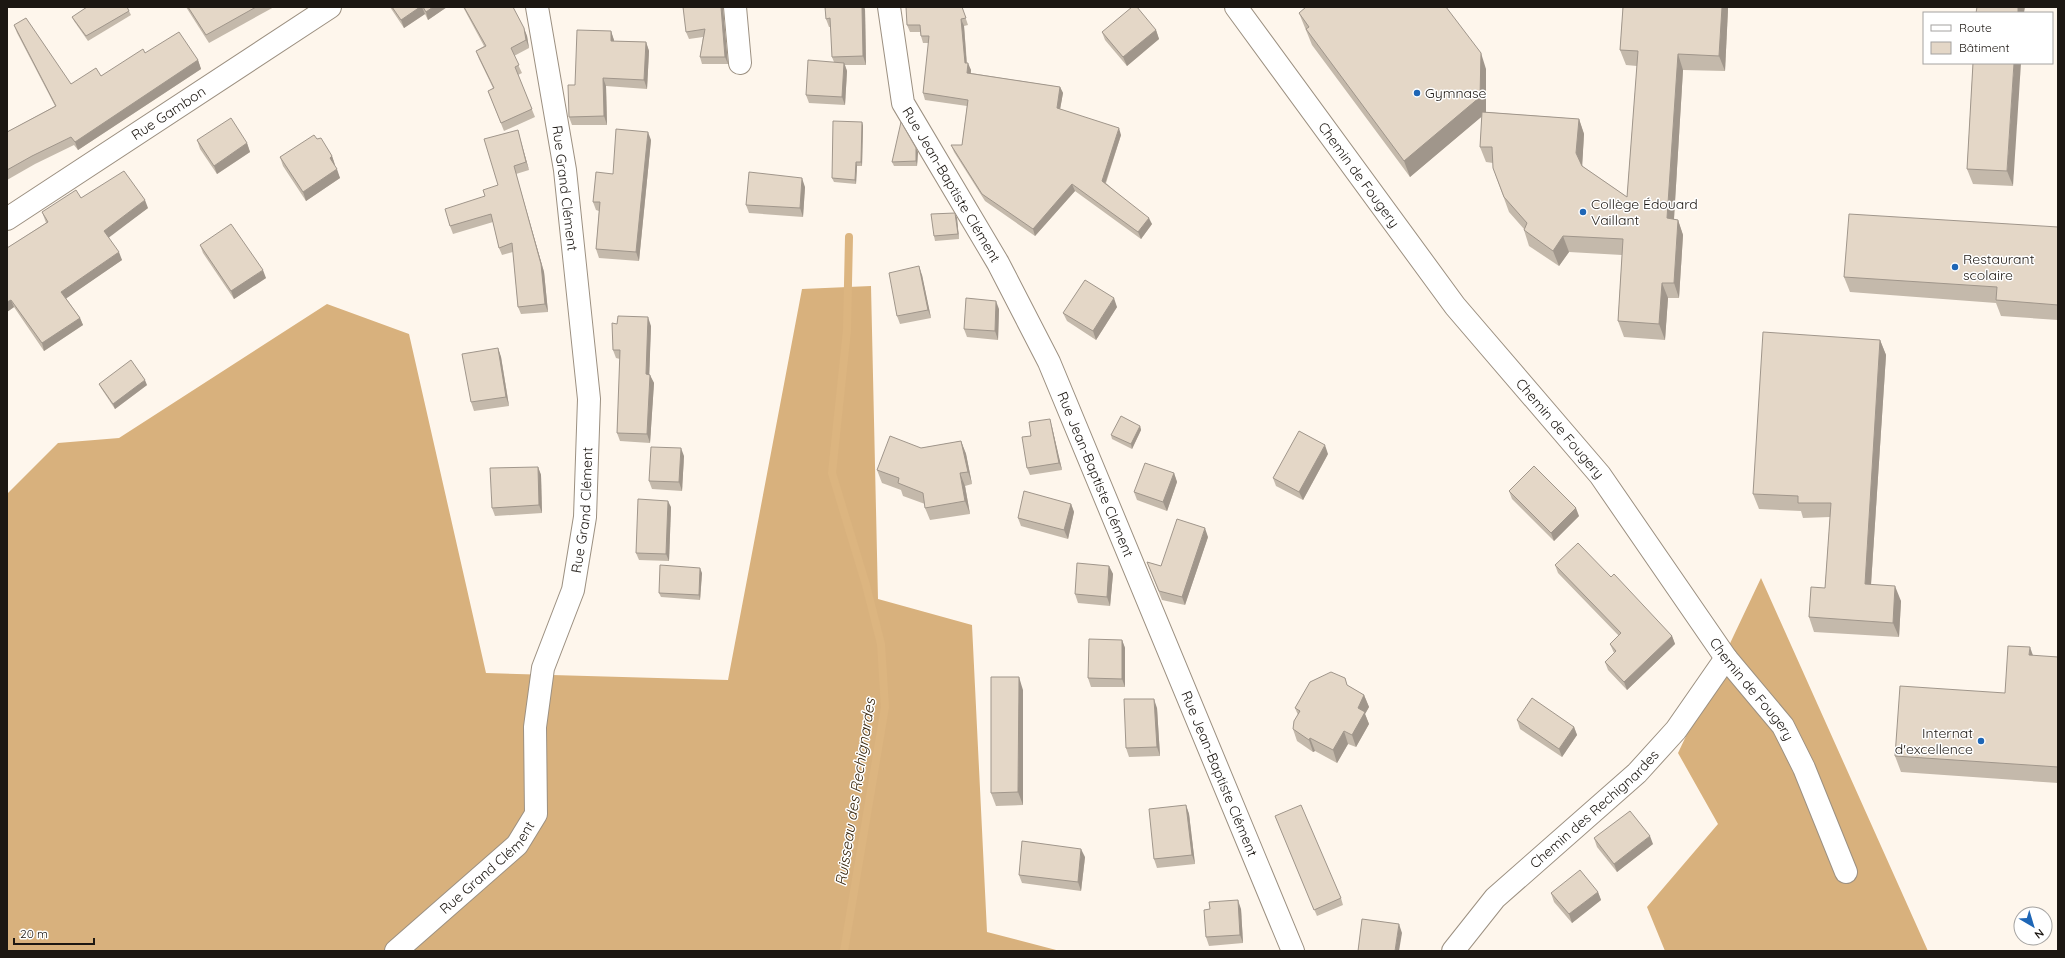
<svg xmlns="http://www.w3.org/2000/svg" width="2065" height="958" font-family="Quicksand,sans-serif">
<rect width="100%" height="100%" fill="#fef6ec"/>
<g fill="#d8b17d">
<path d="M871,286l7,313 94,26 15,307 73,19h-1053v-457l51,-51 61,-5 208,-134 82,30 77,339 242,7 74,-391z"/>
<path d="M1761,578l167,373h-263l-18,-44 71,-83 -40,-71z"/>
</g>
<g fill="none" stroke-linecap="round" stroke-linejoin="round">
<path stroke="#dcb580" stroke-width="8" d="M844,951l41,-244 -4,-63 -15,-59 -34,-112 15,-143 2,-93"/>
<g stroke="#9c9081" stroke-width="24">
<g id="minor">
<path d="M735,7l5,56"/>
<path id="s1" d="M889,7l14,96 95,160 51,99 244,589"/>
<path id="s2" d="M1236,7l219,299 145,169 126,183 57,68 21,42 42,104"/>
<path id="s3" d="M7,219l323,-212"/>
<path id="s4" d="M396,951l121,-106 19,-31 -1,-87 8,-59 30,-78 12,-73 4,-118 -24,-229 -28,-163"/>
<path id="s5" d="M1453,951l42,-53 142,-125 39,-43 50,-72"/>
</g>
</g>
<use href="#minor" stroke="#fff" stroke-width="22"/>
</g>
<g fill="#c4b9ab">
<path d="M186,7h88l-65,36z"/>
<path d="M390,7h57l-19,13 -3,-6 -21,14z"/>
<path d="M463,7h50l14,29 2,12 -15,8 8,17 -4,2 17,42 -31,14 -16,-40 5,-3 -14,-29 -3,-8 8,-5z"/>
<path d="M962,7l6,18 -4,1 3,37 4,7v3l89,14 3,6 -3,16 61,26 -15,48 46,41 -11,15 -66,-48 -40,45 -50,-35 -31,-49 -3,-7h11l5,-39 -42,-6 -2,-7 6,-50h-6l-2,-7 -1,-4h-10l-3,-7z"/>
<path d="M1623,7h105v2l-3,62 -42,-1 -9,149 4,1 5,15 -4,63h-11l-3,42 -41,-3 -6,-16 4,-66 -53,-3 -10,14 -30,-20 -5,-16v-1l-15,-17 -16,-44v-5l-7,-1 -6,-15 2,-31 -72,61 -98,-132 -13,-32 187,56v43l93,7 5,15 -2,31v1l45,31 10,-131 -11,-1 -6,-15z"/>
<path d="M723,8l5,56h-26l-2,-7 3,-20 -14,2 -3,-7z"/>
<path d="M865,9l1,56h-21l2,6 -2,34 -36,-2 -3,-8 28,-33 -2,-5 -1,-30h-2l-3,-8z"/>
<path d="M129,11l2,4 -43,26 -14,-20 -2,-4z"/>
<path d="M14,25l57,59 30,-8 44,-23 53,7 3,9 -123,81 -4,-5 -39,19 -28,16v-48l48,-26 -38,-73z"/>
<path d="M1156,30l3,9 -32,27 -22,-26 -3,-8z"/>
<path d="M611,31l3,10 32,1 3,9 -2,38 -41,-3 1,39h-35l-3,-8 6,-32z"/>
<path d="M1973,63l40,123 -40,-2 -6,-15z"/>
<path d="M862,122l1,4 -1,40h-5l-1,18 -22,-2 -2,-4z"/>
<path d="M518,130l2,8 9,32 -13,4 28,98 4,40 -27,2 -3,-7 -5,-55 -11,3 -3,-7 -6,-26 -40,12 -3,-8 48,-41z"/>
<path d="M317,139l15,17 3,9h-1l6,13 -34,23 -23,-35 -3,-9z"/>
<path d="M197,140l50,3 3,9 -33,22 -17,-25z"/>
<path d="M651,140l-12,121 -40,-3 -3,-9 3,-38 -3,-1 -3,-8 20,-28z"/>
<path d="M916,148l2,4 -1,14h-23l-2,-4z"/>
<path d="M805,187l-2,30 -54,-4 -3,-8z"/>
<path d="M81,198l67,10 -40,29 14,23 -56,38 14,20 3,7 -39,26 -30,-44 -7,5v-64l39,-25 -1,-3 -3,-8z"/>
<path d="M955,213l2,5 2,21 -24,2 -1,-5z"/>
<path d="M2058,227v93l-57,-4 -5,-13 -146,-11 -6,-15z"/>
<path d="M200,245l66,33 -32,21 -31,-46z"/>
<path d="M922,275l9,43 -31,6 -3,-8z"/>
<path d="M1117,307l-21,33 -29,-19 -4,-8z"/>
<path d="M999,309l-1,31 -31,-3 -3,-8z"/>
<path d="M617,324l34,2 -2,48 5,9 -4,60 -30,-2 -3,-8 3,-74 -4,-1 -3,-8z"/>
<path d="M1880,340l6,15 -15,230 30,16 -2,36 -85,-5 -5,-15 16,-29 5,-71 -27,1 -2,-7 -42,-2 -6,-15z"/>
<path d="M498,348l3,9 8,49 -35,5 -3,-9z"/>
<path d="M99,384l48,1 -32,24 -14,-21z"/>
<path d="M1140,426l1,4 -9,19 -20,-10 -1,-4z"/>
<path d="M1052,427l10,43 -32,5 -3,-7 4,-32z"/>
<path d="M961,441l5,13 6,30 -7,2 5,28 -40,6 -5,-12v-4l-22,-8 -2,-6 -19,-7 -5,-13 44,-22z"/>
<path d="M1328,454l-25,46 -27,-14 -3,-8z"/>
<path d="M684,456l-2,35 -30,-2 -3,-8z"/>
<path d="M538,467l3,8 1,38 -47,3 -3,-8z"/>
<path d="M1174,473l3,9 -10,29 -30,-11 -3,-8z"/>
<path d="M1509,491l70,25 -25,25 -42,-42z"/>
<path d="M1071,504l3,8 -6,27 -47,-13 -3,-8z"/>
<path d="M671,507l-2,54 -30,-1 -3,-7z"/>
<path d="M1208,537l-23,68 -23,-5 -15,-38 14,4z"/>
<path d="M1555,565l56,12 61,59 3,8 -48,46 -19,-20 -3,-8 9,-9 -4,-9 9,-8 -61,-63z"/>
<path d="M1109,566l4,8 -3,32 -32,-3 -3,-9z"/>
<path d="M702,573l-2,27 -39,-3 -2,-4z"/>
<path d="M1122,640l3,8v39h-34l-3,-9z"/>
<path d="M2033,656l25,1v126l-157,-11 -6,-16 110,-63z"/>
<path d="M1345,678l2,7 17,10 5,12 -4,7 4,10 -13,23 -8,-3 -11,19 -22,-12 -2,1 -16,-11 -4,-12 5,-14 -3,-7z"/>
<path d="M1023,690v115l-27,1 -5,-13z"/>
<path d="M1157,708l3,48 -31,1 -3,-9z"/>
<path d="M1517,720l57,7 3,8 -15,22 -42,-28z"/>
<path d="M1186,805l3,9 6,50 -38,4 -3,-9z"/>
<path d="M1275,816l66,82 2,7 -26,11z"/>
<path d="M1594,838l59,6 -36,28 -20,-25z"/>
<path d="M1085,857l-4,34 -59,-8 -3,-8z"/>
<path d="M1598,892l3,8 -29,23 -18,-21 -3,-9z"/>
<path d="M1241,909l2,34 -34,3 -3,-9z"/>
</g>
<g fill="#a0968b">
<path d="M420,7h2l3,7 -21,14 -3,-8z"/>
<path d="M433,7h14l-19,13 -2,-8z"/>
<path d="M721,7h2l5,57 -3,-7z"/>
<path d="M861,7h3l1,2 1,56 -3,-9z"/>
<path d="M1722,7h6v2l-3,62 -6,-15z"/>
<path d="M2018,7h7l-1,6h-6z"/>
<path d="M961,19l3,7 3,43 -2,-6z"/>
<path d="M524,28l3,8 2,12 -3,-8z"/>
<path d="M1156,30l3,9 -32,27 -4,-9z"/>
<path d="M611,31l3,9v9l-3,-8z"/>
<path d="M646,42l3,9 -2,38 -3,-9z"/>
<path d="M1481,53l5,16v44l-76,64 -6,-16z"/>
<path d="M1678,54l5,16 -10,164 -6,-16z"/>
<path d="M198,60l3,9 -123,81 -3,-8z"/>
<path d="M844,63l3,8 -2,34 -3,-8z"/>
<path d="M968,63l3,7 -1,10 -3,-7z"/>
<path d="M2014,63h7l-8,123 -6,-15z"/>
<path d="M603,78l3,8 1,39 -3,-9z"/>
<path d="M1060,87l3,6 -4,22 -2,-7z"/>
<path d="M1579,119l5,15 -2,35 -6,-16z"/>
<path d="M862,122l1,4 -1,40 -1,-4z"/>
<path d="M1119,128l2,7 -17,52 -2,-6z"/>
<path d="M518,130l2,8 9,32 -3,-8z"/>
<path d="M648,132l3,8 -12,121 -3,-9z"/>
<path d="M247,143l3,9 -33,22 -3,-8z"/>
<path d="M916,148l2,4 -1,14 -1,-5z"/>
<path d="M332,156l3,9 -2,1 -3,-8z"/>
<path d="M856,162l1,4 -1,18 -1,-4z"/>
<path d="M514,166l2,8 28,98 4,40 -3,-8z"/>
<path d="M337,169l3,9 -34,23 -3,-9z"/>
<path d="M802,178l3,9 -2,30 -3,-9z"/>
<path d="M1072,184l3,7 -40,45 -2,-7z"/>
<path d="M145,200l3,8 -41,31 -3,-8z"/>
<path d="M955,213l2,5 2,21 -1,-5z"/>
<path d="M1149,218l3,6 -11,15 -3,-7z"/>
<path d="M1678,220l5,15 -4,63 -5,-15z"/>
<path d="M1563,236l6,16 -10,14 -6,-15z"/>
<path d="M119,252l3,8 -58,40 -3,-8z"/>
<path d="M919,266l3,9 9,43 -3,-8z"/>
<path d="M263,270l3,8 -32,21 -3,-8z"/>
<path d="M1662,283l6,15 -3,42 -6,-16z"/>
<path d="M1114,298l3,9 -21,33 -3,-9z"/>
<path d="M11,300l3,7 -7,5v-10z"/>
<path d="M996,301l3,8 -1,31 -3,-9z"/>
<path d="M648,317l3,9 -2,57 -3,-9z"/>
<path d="M80,318l3,7 -39,26 -2,-8z"/>
<path d="M1880,340l6,15 -16,244 -5,-15z"/>
<path d="M498,348l3,9 8,49 -3,-9z"/>
<path d="M650,375l4,8 -4,60 -3,-9z"/>
<path d="M145,380l2,5 -32,24 -2,-5z"/>
<path d="M1050,419l2,8 10,43 -3,-7z"/>
<path d="M1140,426l1,4 -9,19 -1,-5z"/>
<path d="M961,441l5,13 6,30 -4,-12z"/>
<path d="M1325,445l3,9 -25,46 -4,-8z"/>
<path d="M681,448l3,8 -2,35 -3,-9z"/>
<path d="M538,467l3,8 1,38 -3,-8z"/>
<path d="M960,473l5,13 5,28 -5,-13z"/>
<path d="M1174,473l3,9 -10,29 -4,-9z"/>
<path d="M668,501l3,6 -2,54 -3,-7z"/>
<path d="M1071,504l3,8 -6,27 -4,-9z"/>
<path d="M1576,508l3,8 -25,25 -3,-8z"/>
<path d="M1205,528l3,9 -23,68 -3,-8z"/>
<path d="M1109,566l4,8 -3,32 -3,-9z"/>
<path d="M700,568l2,5 -2,27 -1,-5z"/>
<path d="M1895,586l6,15 -2,36 -6,-14z"/>
<path d="M1672,636l3,8 -48,46 -3,-8z"/>
<path d="M1122,640l3,8v39l-3,-8z"/>
<path d="M2030,647l6,17 -7,-9z"/>
<path d="M1019,677l4,13v115l-5,-13z"/>
<path d="M1364,695l5,12 -4,7 4,10 -13,23 -4,-12 6,-27z"/>
<path d="M1154,699l3,9 3,48 -3,-9z"/>
<path d="M1574,727l3,8 -15,22 -3,-8z"/>
<path d="M1344,731l4,13 -11,19 -4,-13z"/>
<path d="M1310,738l5,13 -2,1 -4,-12z"/>
<path d="M1186,805l3,9 6,50 -3,-9z"/>
<path d="M1650,836l3,8 -36,28 -3,-8z"/>
<path d="M1081,849l4,8 -4,34 -3,-9z"/>
<path d="M1598,892l3,8 -29,23 -3,-9z"/>
<path d="M1238,900l3,9 2,34 -3,-8z"/>
<path d="M1399,924l3,9 -3,18h-4z"/>
</g>
<g fill="#e4d7c7" stroke="#a0968b">
<path d="M87,7h40l2,4 -43,25 -14,-19z"/>
<path d="M188,7h68l-50,28z"/>
<path d="M392,7h28l-19,13z"/>
<path d="M423,7h10l-7,5z"/>
<path d="M464,7h49l11,21 2,12 -15,8 8,17 -4,2 17,42 -31,14 -13,-32 6,-3 -18,-37 10,-5z"/>
<path d="M683,7h38l4,50h-25l5,-28 -19,3z"/>
<path d="M825,7h37l1,49 -31,1 -2,-39 -4,1z"/>
<path d="M906,7h56l4,11 -5,1 4,44h3l-1,10 93,14 -3,21 62,20 -17,53 47,37 -11,14 -66,-48 -39,45 -51,-35 -31,-49h11l6,-45 -45,-7 6,-57h-8l-1,-11h-13z"/>
<path d="M1132,7h5l19,23 -33,27 -21,-25z"/>
<path d="M1306,7h140l35,46 -1,44 -76,64 -98,-132 3,-2 -10,-14z"/>
<path d="M1623,7h99l-3,49 -41,-2 -11,164 11,2 -4,63h-12l-3,41 -41,-3 5,-82 -60,-3 -10,15 -29,-21 3,-7 -23,-26 -11,-29 -1,-21h-12l2,-35 97,7 -3,34 6,13 45,31 11,-146 -18,-1z"/>
<path d="M1977,7h41v6h-42z"/>
<path d="M26,18l45,66 25,-16 5,8 42,-27 2,4 34,-21 19,28 -123,82 -4,-5 -39,19 -25,14v-38l49,-26 -42,-81z"/>
<path d="M577,30l34,1v10l35,1 -2,38 -41,-2 1,38 -35,1 -1,-32h7z"/>
<path d="M808,60l36,3 -2,34 -36,-2z"/>
<path d="M1973,63h41l-7,108 -40,-2z"/>
<path d="M231,118l16,25 -33,23 -17,-26z"/>
<path d="M833,121l29,1 -1,40h-5l-1,18 -23,-2z"/>
<path d="M901,122l15,26v13l-24,1z"/>
<path d="M616,129l32,3 -12,120 -40,-3 4,-47h-7l3,-30 17,2z"/>
<path d="M518,130l8,32 -12,4 27,98 4,40 -27,3 -6,-64 -13,5 -8,-34 -41,12 -5,-17 40,-13 -2,-6 15,-5 -14,-46z"/>
<path d="M314,135l3,4 4,-1 11,18 -2,2 7,11 -34,23 -23,-35z"/>
<path d="M124,171l21,29 -41,31 15,21 -58,40 19,26 -38,25 -31,-43 -4,2v-54l41,-26 -6,-10 34,-22 5,8z"/>
<path d="M749,172l53,6 -2,30 -54,-3z"/>
<path d="M955,213l3,21 -24,2 -3,-22z"/>
<path d="M1849,214l209,13v78l-62,-5 1,-13 -153,-10z"/>
<path d="M231,224l32,46 -32,21 -31,-46z"/>
<path d="M919,266l9,44 -31,6 -8,-43z"/>
<path d="M1085,280l29,18 -21,33 -30,-18z"/>
<path d="M966,298l30,3 -1,30 -31,-2z"/>
<path d="M618,316l30,1 -2,57 4,1 -3,59 -30,-1 3,-83h-7l-1,-27 5,1z"/>
<path d="M1763,332l117,8 -15,244 30,2 -2,37 -84,-6 2,-30 14,1 6,-85h-33v-7l-45,-2z"/>
<path d="M498,348l8,49 -35,5 -9,-48z"/>
<path d="M131,360l14,20 -32,24 -14,-20z"/>
<path d="M1121,416l19,10 -9,18 -20,-9z"/>
<path d="M1050,419l9,44 -32,5 -5,-31 9,-1 -2,-14z"/>
<path d="M1299,431l26,14 -26,47 -26,-14z"/>
<path d="M890,436l31,12 40,-7 7,31 -8,1 5,28 -40,7 -2,-15 -25,-10 1,-5 -22,-8z"/>
<path d="M651,447l30,1 -2,34 -30,-1z"/>
<path d="M1145,463l29,10 -11,29 -29,-10z"/>
<path d="M1534,466l42,42 -25,25 -42,-42z"/>
<path d="M538,467l1,38 -47,3 -2,-40z"/>
<path d="M1024,491l47,13 -7,26 -46,-12z"/>
<path d="M638,499l30,2 -2,53 -30,-1z"/>
<path d="M1177,519l28,9 -23,69 -23,-6 -12,-29 14,4z"/>
<path d="M1578,543l33,34 3,-3 58,62 -48,46 -19,-20 11,-11 -6,-7 11,-11 -66,-68z"/>
<path d="M1077,563l32,3 -2,31 -32,-3z"/>
<path d="M660,565l40,3 -1,27 -40,-2z"/>
<path d="M1089,639l33,1v39l-34,-1z"/>
<path d="M2008,646l22,1 -1,8 29,2v110l-163,-11 5,-70 105,7z"/>
<path d="M1331,672l14,6 2,7 17,10 -6,13 7,4 -13,23 -8,-4 -11,19 -23,-12 -1,2 -16,-11 1,-8 6,-10 -5,-3 15,-26z"/>
<path d="M991,677h28l-1,115 -27,1z"/>
<path d="M1532,698l42,29 -15,22 -42,-29z"/>
<path d="M1124,699h30l3,48 -31,1z"/>
<path d="M1186,805l6,50 -38,4 -5,-50z"/>
<path d="M1301,805l40,93 -27,12 -39,-94z"/>
<path d="M1630,811l20,25 -36,28 -20,-26z"/>
<path d="M1022,841l59,8 -3,33 -59,-7z"/>
<path d="M1580,870l18,22 -29,22 -18,-21z"/>
<path d="M1238,900l2,35 -34,2 -2,-27 6,-1 -1,-7z"/>
<path d="M1362,919l37,5 -4,27h-37z"/>
</g>
<g fill="#1e66b6" stroke="#fff" stroke-width="1.5">
<circle cx="1417" cy="93" r="4"/>
<circle cx="1583" cy="212" r="4"/>
<circle cx="1955" cy="267" r="4"/>
<circle cx="1981" cy="741" r="4"/>
</g>
<g text-anchor="middle" dominant-baseline="central" stroke-width="3" stroke-linejoin="round" paint-order="stroke">
<g font-size="14" fill="#1c1712" stroke="#fff" text-anchor="start">
<text x="1425" y="93">Gymnase</text>
<text x="1591" y="204">Collège Édouard<tspan x="1591" dy="16">Vaillant</tspan></text>
<text x="1963" y="259">Restaurant<tspan x="1963" dy="16">scolaire</tspan></text>
<text x="1973" y="733" text-anchor="end">Internat<tspan x="1973" dy="16">d'excellence</tspan></text>
</g>
<g font-size="14" fill="#1c1712" stroke="#fff">
<text stroke="none"><textPath href="#s3" startOffset="193">Rue Gambon</textPath></text>
<text stroke="none"><textPath href="#s2" startOffset="208">Chemin de Fougery</textPath></text>
<text stroke="none"><textPath href="#s1" startOffset="192">Rue Jean-Baptiste Clément</textPath></text>
<text transform="translate(565 188) rotate(83)">Rue Grand Clément</text>
<text stroke="none"><textPath href="#s2" startOffset="532">Chemin de Fougery</textPath></text>
<text stroke="none"><textPath href="#s1" startOffset="516">Rue Jean-Baptiste Clément</textPath></text>
<text stroke="none"><textPath href="#s4" startOffset="508">Rue Grand Clément</textPath></text>
<text stroke="none"><textPath href="#s2" startOffset="856">Chemin de Fougery</textPath></text>
<text stroke="none"><textPath href="#s1" startOffset="840">Rue Jean-Baptiste Clément</textPath></text>
<text stroke="none"><textPath href="#s5" startOffset="201">Chemin des Rechignardes</textPath></text>
<text stroke="none"><textPath href="#s4" startOffset="124">Rue Grand Clément</textPath></text>
</g>
<g font-size="15" font-style="italic" fill="#37260e" stroke="#fff">
<text transform="translate(855 792) rotate(-81)">Ruisseau des Rechignardes</text>
</g>
</g>
<rect width="2065" height="958" fill="none" stroke="#1c1712" stroke-width="16"/>
<rect x="1923" y="12" width="130" height="52" fill="#ffffff" stroke="#a4a2a0"/>
<rect x="1931" y="25" width="20" height="6" fill="#ffffff" stroke="#a4a2a0"/>
<text x="1959" y="32" font-size="12" fill="#1c1712">Route</text>
<rect x="1931" y="42" width="20" height="12" fill="#e4d7c7" stroke="#a4a2a0"/>
<text x="1959" y="52" font-size="12" fill="#1c1712">Bâtiment</text>
<g transform="translate(2033 926) rotate(142)"><circle r="19" fill="#ffffff" stroke="#a4a2a0"/>
<path d="M0-3L7 15L0 10L-7 15Z" fill="#1e66b6"/>
<text y="-6" font-size="11" font-weight="bold" text-anchor="middle" fill="#1c1712">N</text>
</g>
<path d="M14 938v6h80v-6" fill="none" stroke="#1c1712" stroke-width="2"/>
<text x="20" y="938" font-size="12" fill="#1c1712" stroke="#ffffff" stroke-width="3" paint-order="stroke">20 m</text>
</svg>
